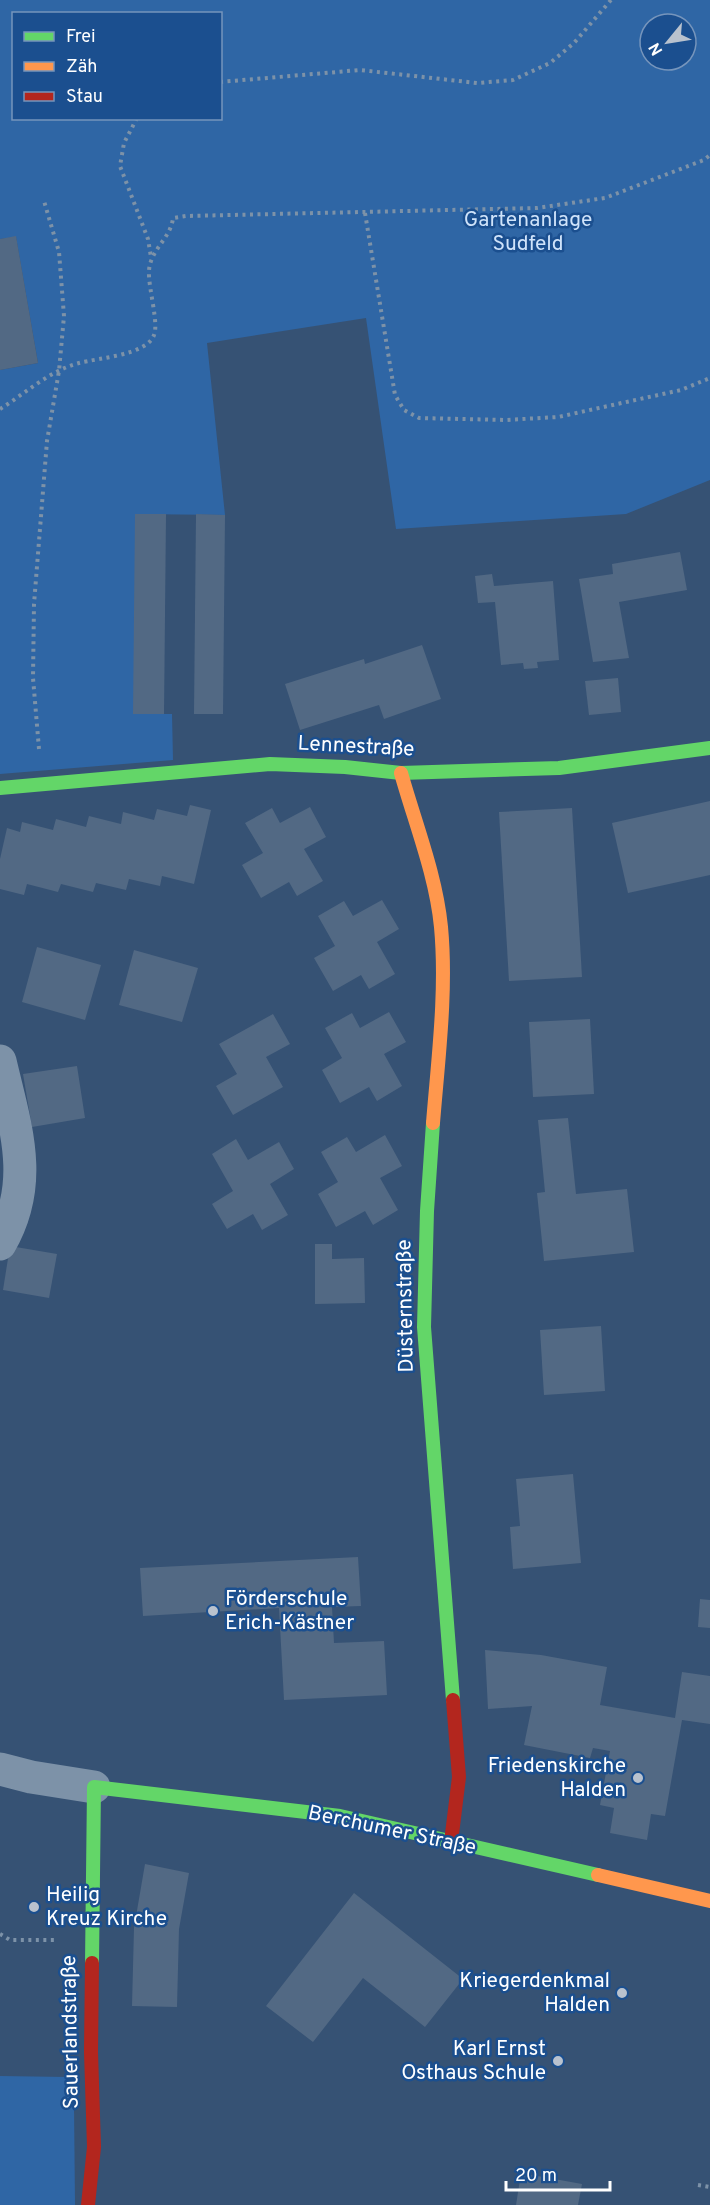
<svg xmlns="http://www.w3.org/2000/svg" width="710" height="2205" font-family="Overpass,sans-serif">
<rect width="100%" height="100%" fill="#365274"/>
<g fill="#2f66a5" fill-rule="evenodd">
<path d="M0,0h710v480l-84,34 -230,15 -30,-211 -159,25 18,172 -89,-1 -2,200h38l1,46 -173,14v-404l38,-7 -22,-126 -16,2zM14,14h206v104h-206zM650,24h36v36h-36z"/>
<path d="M0,2076l67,1 7,27 1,101h-75z"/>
</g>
<g fill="#526984">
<path d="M16,236l22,127 -38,7v-131z"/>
<path d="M135,514h31l-2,200h-31z"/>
<path d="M196,514l29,1 -2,199h-29z"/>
<path d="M680,552l7,38 -68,12 10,56 -36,4 -14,-83 34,-5 -1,-10z"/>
<path d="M492,574l2,12 59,-5 6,79 -22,2 1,6 -14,1 -1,-6 -22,2 -6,-63 -17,1 -3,-27z"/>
<path d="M422,645l19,54 -57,20 -5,-14 -79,25 -15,-46 79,-25 1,5z"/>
<path d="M618,678l3,34 -32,3 -4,-34z"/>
<path d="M710,801v74l-82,18 -16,-70z"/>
<path d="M190,805l21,5 -17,74 -32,-8 -2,10 -31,-7 -3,11 -30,-7 -3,9 -32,-8 -3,8 -31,-8 -3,11 -24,-6v-30l7,-31 13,4 2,-10 31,8 3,-11 30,8 3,-11 32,8 2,-12 31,8 3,-11 30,7z"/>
<path d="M310,807l16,30 -22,12 19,32 -26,15 -8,-14 -28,16 -19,-33 21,-12 -18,-30 27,-15 8,15z"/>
<path d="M572,808l10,169 -73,4 -10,-169z"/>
<path d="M382,900l17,29 -22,13 18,32 -26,15 -8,-14 -28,16 -19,-33 21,-12 -17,-30 26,-15 9,15z"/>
<path d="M37,947l64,18 -16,55 -63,-18z"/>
<path d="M134,950l64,18 -16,54 -63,-17z"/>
<path d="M389,1012l17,30 -22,12 18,32 -25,15 -8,-14 -29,16 -18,-33 20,-12 -17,-30 27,-15 8,15z"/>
<path d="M273,1014l17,30 -24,13 17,30 -50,28 -17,-29 21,-12 -18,-30z"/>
<path d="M590,1019l4,75 -61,3 -4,-75z"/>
<path d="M77,1066l8,52 -53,9 -9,-53z"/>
<path d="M568,1118l8,76 51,-5 7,63 -90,9 -7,-68 8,-1 -7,-72z"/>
<path d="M385,1135l17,31 -22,12 18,32 -25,15 -8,-14 -29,16 -18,-33 20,-12 -17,-30 26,-15 9,15z"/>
<path d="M236,1139l12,21 31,-18 15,27 -24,15 18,31 -26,15 -9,-16 -26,15 -15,-25 21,-13 -21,-37z"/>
<path d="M315,1244h17v15l32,-1 1,45 -50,1z"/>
<path d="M10,1246l47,8 -8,44 -46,-8z"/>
<path d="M601,1326l4,65 -61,4 -4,-65z"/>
<path d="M573,1474l8,89 -68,6 -3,-42 10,-1 -4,-47z"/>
<path d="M358,1557l3,49 -29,1 2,36 50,-2 3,54 -103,5 -5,-92 -136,8 -3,-48z"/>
<path d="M700,1599l10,1v28l-12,-1z"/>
<path d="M485,1650l56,5 66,12 -7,38 75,13 7,-46 28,4v48l-28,-4 -17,96 -14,-2 -4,26 -37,-7 4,-25 -14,-3 10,-54 -17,-3 -3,10 -66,-13 8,-39 -44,3z"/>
<path d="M145,1864l44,9 -10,56 -2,78 -45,-1 2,-78z"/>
<path d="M354,1893l109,86 -38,48 -62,-49 -50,64 -47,-36z"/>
<path d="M521,2173l61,11 -4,21h-62z"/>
</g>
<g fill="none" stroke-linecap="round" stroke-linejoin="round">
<g stroke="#7d92a8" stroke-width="4" stroke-dasharray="3 4.5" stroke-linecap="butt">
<path d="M220,82l140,-12 117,13 36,-3 37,-17 24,-20 37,-43"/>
<path d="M137,118l-13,25 -4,23 28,73 3,18"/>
<path d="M365,213l30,182 9,15 15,8 87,2 52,-3 123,-27 29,-12"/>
<path d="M0,409c26,-16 49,-38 79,-46 19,-5 68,-8 75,-28 5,-12 -6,-48 -5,-64 1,-21 22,-33 24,-53l13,-2 351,-8 68,-10 99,-38 6,-5"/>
<path d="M39,749l-6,-71 1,-74 13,-163 12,-70 5,-55 -5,-64 -15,-51"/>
<path d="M0,1934l10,6h48"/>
<path d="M698,2185l12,2"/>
</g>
<g stroke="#7d92a8" stroke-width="33">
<path d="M0,1061c15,65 36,121 0,183"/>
<path d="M0,1769l31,8 63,10"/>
</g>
<g stroke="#63d668" stroke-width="14">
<path d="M0,788l270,-24 75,3 56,6 158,-5 151,-20"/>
<path d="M433,1123l-6,88 -3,116 29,373"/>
<path d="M92,1963l2,-176 246,29 258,59"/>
</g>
<g stroke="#ff974d" stroke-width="14">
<path d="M401,773c14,50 35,102 40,154 6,64 -3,133 -8,196"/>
<path d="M598,1875l112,26"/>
</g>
<g stroke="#b3261e" stroke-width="14">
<path d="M451,1842l8,-65 -6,-77"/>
<path d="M88,2205l6,-58 -3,-95 1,-89"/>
</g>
</g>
<g fill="#b9c2ce" stroke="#1b4f8f" stroke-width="2">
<circle cx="213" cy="1611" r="6"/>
<circle cx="638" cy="1778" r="6"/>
<circle cx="34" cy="1907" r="6"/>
<circle cx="622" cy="1993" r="6"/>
<circle cx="558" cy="2061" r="6"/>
</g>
<g text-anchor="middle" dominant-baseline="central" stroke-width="5" stroke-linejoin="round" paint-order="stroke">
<g font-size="21" fill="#cfe3fa" stroke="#1b4f8f">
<text x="528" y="220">Gartenanlage<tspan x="528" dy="24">Sudfeld</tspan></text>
</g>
<g font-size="21" fill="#fff" stroke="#1b4f8f">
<text transform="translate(356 747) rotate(3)">Lennestraße</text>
<text transform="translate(406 1306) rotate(-91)">Düsternstraße</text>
<text transform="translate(392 1831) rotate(12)">Berchumer Straße</text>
<text transform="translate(71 2032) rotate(-91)">Sauerlandstraße</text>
</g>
<g font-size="21" fill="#fff" stroke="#1b4f8f" text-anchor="end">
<text x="225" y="1599" text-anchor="start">Förderschule<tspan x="225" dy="24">Erich-Kästner</tspan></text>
<text x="626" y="1766">Friedenskirche<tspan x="626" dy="24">Halden</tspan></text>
<text x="46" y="1895" text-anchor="start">Heilig<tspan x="46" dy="24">Kreuz Kirche</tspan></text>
<text x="610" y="1981">Kriegerdenkmal<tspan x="610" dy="24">Halden</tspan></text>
<text x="546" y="2049">Karl Ernst<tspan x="546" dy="24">Osthaus Schule</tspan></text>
</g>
</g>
<rect x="12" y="12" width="210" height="108" fill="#1b4f8f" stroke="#7695bc" stroke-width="1.5"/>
<rect x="24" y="32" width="30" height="9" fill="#63d668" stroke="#7695bc" stroke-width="1.5"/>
<text x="66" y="42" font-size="18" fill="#ffffff">Frei</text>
<rect x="24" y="62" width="30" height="9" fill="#ff974d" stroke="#7695bc" stroke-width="1.5"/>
<text x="66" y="72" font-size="18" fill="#ffffff">Zäh</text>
<rect x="24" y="92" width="30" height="9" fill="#b3261e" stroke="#7695bc" stroke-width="1.5"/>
<text x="66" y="102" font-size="18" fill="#ffffff">Stau</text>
<g transform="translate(668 42) rotate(240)"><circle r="28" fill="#1b4f8f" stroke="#7695bc" stroke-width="1.5"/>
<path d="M0-4.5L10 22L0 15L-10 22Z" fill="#b9c2ce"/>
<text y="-9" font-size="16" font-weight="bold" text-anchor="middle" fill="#ffffff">N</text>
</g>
<path d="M506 2181v9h104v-9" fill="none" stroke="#ffffff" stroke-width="3"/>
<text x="515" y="2181" font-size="18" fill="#ffffff" stroke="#1b4f8f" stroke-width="4.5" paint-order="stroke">20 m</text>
</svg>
